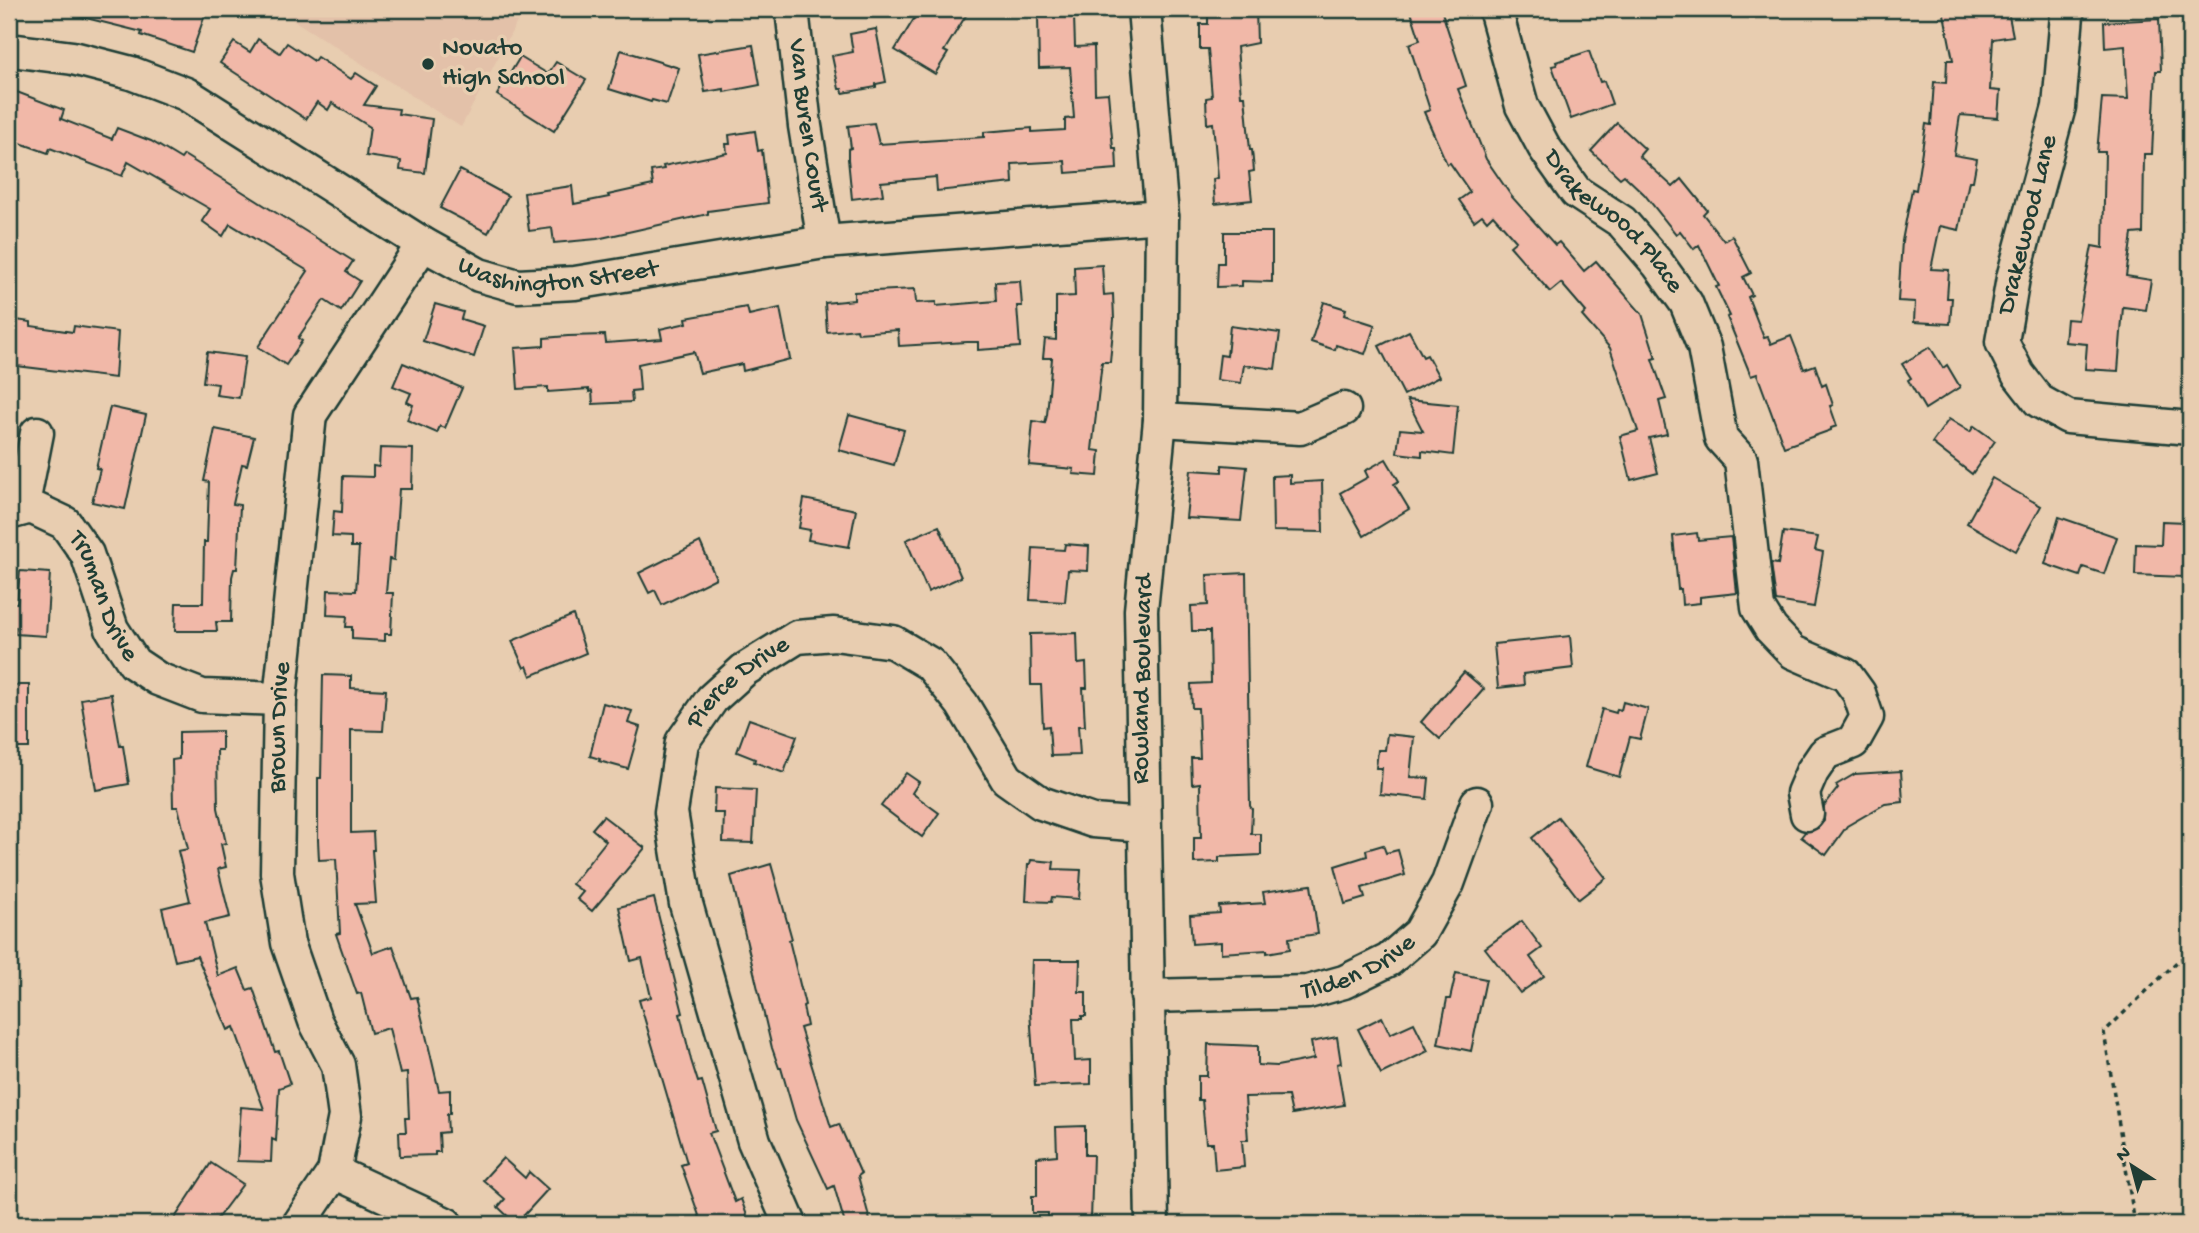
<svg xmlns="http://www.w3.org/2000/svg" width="2199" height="1233" font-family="'Gochi Hand',sans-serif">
<rect width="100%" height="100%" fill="#e8cdb0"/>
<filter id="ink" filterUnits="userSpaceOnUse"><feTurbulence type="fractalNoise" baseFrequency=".0143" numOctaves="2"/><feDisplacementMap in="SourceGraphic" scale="14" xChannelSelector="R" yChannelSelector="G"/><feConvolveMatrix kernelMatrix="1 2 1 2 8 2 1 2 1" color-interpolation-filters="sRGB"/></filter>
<g filter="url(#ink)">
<path fill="#e3c1a9" d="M276,9h248l-63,118z"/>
<g fill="#f1b8a8" stroke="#1f3d34" stroke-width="2">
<path d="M75,9h132l-15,43 -51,-17 1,-3 -68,-17z"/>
<path d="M920,9h50l-26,42 4,2 -13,21 -40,-24z"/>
<path d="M1208,9h48l1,34 -20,4 4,49h4l5,54h2l2,21 -5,1 3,28 -37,4 -2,-25 5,-1 -5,-55 -6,1 -1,-26 6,-1 -4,-48h-8v-25h8z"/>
<path d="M1410,9h31l25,77 -8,3 28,70 26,38 43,48 4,-3 25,29 12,-10 46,53 14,44 -4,1 14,40 -7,2 8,33 -18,4 9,35 -27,7 -11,-44 18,-5 -28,-83 -28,-32 4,-4 -25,-29 -11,9 -40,-46 6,-5 -23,-26 -6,6 -5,-6 -8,6 -15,-21 11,-8 -20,-29 -3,1 -23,-52 6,-2 -21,-66 11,-4z"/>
<path d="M1943,9h48l1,5 16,-3 5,25 -20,3 -3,51 10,1 -2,27 -38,-3 -6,40 23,4 -4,22h-4l-10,49 -19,-4 -9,43 18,1 -2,28h5l-2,26 -36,-2 1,-20 -17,-1 4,-60 10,-52 4,1 10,-66 5,1 3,-43 12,1 1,-23h6z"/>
<path d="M1038,16h36l1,31 19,-1 1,48 13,-1 5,55h3l1,21 -51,4 -1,-12 -53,3 1,19 -76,8 -1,-14 -55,5 2,13 -31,4 -4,-40v-10l3,-1 -3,-22 26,-3 5,21 105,-7v-5l48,-4v4l33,-2v-11l9,-1 -4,-51 -31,1z"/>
<path d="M2159,19l2,52h-5l-4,83h-8l-1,79 -11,1 -6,42 25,4 -5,30 -23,-3 -5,64 -33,-2 2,-25 -22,-2 2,-23 11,1 14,-74 11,2 2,-96h-8l5,-54 26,1 -3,-53 -20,2 -1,-26z"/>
<path d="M876,29l10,53 -10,2v3l-33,6 -1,-4h-3l-7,-33 21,-4 -3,-18z"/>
<path d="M258,39l22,14 7,-10 27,18 3,-4 34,22 5,-6 20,13 -12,19 35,4 -1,5 34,5 -7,54 -25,-3 1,-9 -35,-5 4,-29 -38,-24 -4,7 -11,-8 -11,17 -86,-56 14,-21 16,10z"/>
<path d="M753,45l7,40 -36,7v-3l-19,3 -7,-38z"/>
<path d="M621,50l58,18 -12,36 -15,-4 -1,2 -42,-13z"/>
<path d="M1589,51l11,31 4,-1 8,23 -41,15 -19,-53 5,-1 -1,-3z"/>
<path d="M520,57l28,17 8,-12 30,18 -32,51 -57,-36z"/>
<path d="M9,89l55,21 -3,9 51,20 5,-11 34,13 30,18 3,-4 169,106 -7,11 14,9 -19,30 -17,-11 -26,38 4,3 -16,24 -28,-18 50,-76 -78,-47 -7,12 -21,-15 8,-12 -82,-47 -6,14 -72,-28 -2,5 -39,-14z"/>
<path d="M1617,123l28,26 -6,7 34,31 9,-8 25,31 -4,4 21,27 8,-5 19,37 -8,4 9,18 -4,2 16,41 4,-1 3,7 20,-8 13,33 11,-4 7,21 4,-2 7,21 -3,1 7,20 -6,2v2l-47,17 -27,-73 -6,2 -24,-59 3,-1 -14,-29 3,-1 -20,-41 -5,4 -14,-18 -4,3 -32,-40 -20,-19 -4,3 -29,-27z"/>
<path d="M755,131l3,20 4,-1 6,53 -60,8v3l-111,25 -43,4 -2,-15 -23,3 -5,-38 48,-7 2,18 35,-7 -1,-2 45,-10 -2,-14 13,-2 -1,-3 64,-13 -1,-9h4l-1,-9z"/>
<path d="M460,170l48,26 -20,37 -48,-25z"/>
<path d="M1224,232h48v50l-30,-1v5l-25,1 1,-24h6z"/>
<path d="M1102,265l2,30 9,-1 1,25 -4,43h-8l-10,88 8,1 -2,25 -25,-2 1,-5 -45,-4 4,-44 12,2 2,-8 5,-57h-9l2,-19 11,1v-43l19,-1 -1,-29z"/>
<path d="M1020,281l2,25h-5l3,41 -42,3v-8h-11l-68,4 -1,-16 -40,3 -1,-4 -30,3 -2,-29 29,-3v-8l61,-3 1,14 20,-1v4l60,-5 -1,-19z"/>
<path d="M1324,302l22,7 -2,6 31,10 -10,29 -29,-9 -1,5 -24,-8z"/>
<path d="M435,304l28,8 -2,7 23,7 -10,31 -51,-16z"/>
<path d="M747,307l2,8 31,-7 10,51 -47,12 -1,-7 -42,9 -6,-21 -56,12 2,26 -9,1 1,11 -39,2 -1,-13 -3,1v-3l-41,3v-5l-30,2 -3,-41 29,-2v-8l24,-2 37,-1 1,8 56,-4 -2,-10 27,-6 -1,-5z"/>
<path d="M9,319l22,3v4l42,6 1,-6 44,6 -3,46 -106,-13z"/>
<path d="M1230,326l50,7 -5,36 -31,-4 -3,18 -24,-3 3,-25 7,1z"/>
<path d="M1409,331l14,26 4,-2 12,22 -35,18 -25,-49z"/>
<path d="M1930,347l13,21 4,-3 13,22 -35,22 -17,-29 3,-2 -9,-14z"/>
<path d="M207,352l38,5 -6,41 -23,-3 2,-11 -15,-2z"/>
<path d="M403,363l59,25 -17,40 -5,-2 -3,7 -30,-13 6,-15 -6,-3 4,-9 -18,-7z"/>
<path d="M1407,400l51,5 -5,50 -31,-4v5l-25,-3 3,-24 23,2z"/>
<path d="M110,407l36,8 -21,94 -33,-7 8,-33 -4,-1z"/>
<path d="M849,415l55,15 -10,35 -55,-15z"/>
<path d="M1949,419l21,13 4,-6 21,15 -23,33 -40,-31z"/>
<path d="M215,429l39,8 -7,28 -5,-1 -9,40 7,1 -3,64h-3l-2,8 -1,45h-15l1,9h-42l1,-28h27l1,-61h3l2,-60 -5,-1z"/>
<path d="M380,448l33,1 -1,40h-13l-5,71 -5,-1 -3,34h7l-2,41h-6v7l-33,-2v-12h-6l1,-11 -20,-1 1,-25 28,1 3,-44h-8v-10l-19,-1 2,-25 8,1 1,-36 30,1v-11l6,1z"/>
<path d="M1386,459l13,22 -5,3 15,25 -45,27 -24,-43 28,-16 -3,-6z"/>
<path d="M1222,465l25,2 -6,54 -55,-3 5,-48 31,2z"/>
<path d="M1290,475v8l32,-2 1,51 -50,-1 -1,-55z"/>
<path d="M1992,478l49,28 -25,45 -49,-28z"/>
<path d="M804,499l52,11 -7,37 -41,-7 2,-10 -11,-2z"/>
<path d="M2059,517l58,20 -13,37 -21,-7 -3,9 -35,-12z"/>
<path d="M2162,521l24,1 -2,55 -49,-2 1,-31 25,1z"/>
<path d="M939,526l22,51 -33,15 -22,-52z"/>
<path d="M1783,532l35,5 -3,13 8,2 -9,55 -38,-6 -5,-38 7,1z"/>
<path d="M1697,533l1,7 33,-3 6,56 -37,4v6l-18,2 -1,-16h-3l-5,-53z"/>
<path d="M700,542l16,36 -54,27 -7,-15 -6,3 -10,-20z"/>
<path d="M1065,544l24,2 -1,25 -20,-1 -3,32 -35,-2 3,-52 31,2z"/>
<path d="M20,571l30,2 -4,63 -31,-2 1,-7 -7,-1v-23h8z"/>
<path d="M1246,573l4,233 2,3 -1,25h10v21l-42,2v5l-25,1v-25h7l-1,-55 -8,1 -1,-26h9l-2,-50h-6l-1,-24 20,-1 -1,-52h-18l-1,-25 17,-1 -1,-30z"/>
<path d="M573,615l13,38 -55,23 -4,-10 -3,2 -12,-27z"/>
<path d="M1077,633l1,31 8,-1 1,25h-4l2,38h-7l2,29 -29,1 -2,-30 -6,1 -2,-42h-10l-1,-51z"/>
<path d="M1570,636l3,32 -50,6 1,11 -26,3 -4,-44z"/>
<path d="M1464,672l20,17 -44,50 -19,-17z"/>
<path d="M323,675l28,1v12l35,2 -3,41 -32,-1v103l22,-1 1,18h-2l4,53 -21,1 18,49 20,-7 18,52 6,-1 22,94 11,-1v24h-3l1,18 -9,1 1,19h-5v3l-35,1 -1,-24h7l-1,-14h4l-2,-45 -7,1 -11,-46 -18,5 -10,-40 -4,1 -21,-60 4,-1 -4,-74 -17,1 -1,-20v-62h3z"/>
<rect x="9" y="685" width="20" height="63"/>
<path d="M111,694l9,52h3l6,38 -33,6 -15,-91z"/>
<path d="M1623,702l25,7 -8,30 -10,-2 -11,40 -33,-10 16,-58 14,4 1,-4 4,1z"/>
<path d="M603,703l29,8 -4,12 12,4 -12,42 -29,-8 1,-2 -10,-3z"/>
<path d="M749,719l48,17 -13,37 -30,-11 1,-3 -18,-7z"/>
<path d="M222,731v19h-5l1,58 8,35 -5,1 5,23 -8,2 12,48 -25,6 13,53 20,-8 9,22 6,-2 22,64 4,-1 11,33 -11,4 -3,53 -4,-2 -1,23 -34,-1 4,-54 23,2 -30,-82 -6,3 -31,-74 -22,5 -13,-53 28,-7 -12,-50 10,-2 -10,-42h-5l-1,-47 7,-1v-27z"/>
<path d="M1387,734l27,3 -4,40 19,1 -2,21 -47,-5 2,-26h-6l2,-18h7z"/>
<path d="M1901,771l2,31 -18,2 -38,22 -21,29 -25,-18 4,-5 13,-4 6,-7v-15l14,-18 -2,-3 19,-11z"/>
<path d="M906,773l13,9 -7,11 27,20 -17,24 -41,-31z"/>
<path d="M715,788l41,2 -3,53 -30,-1 1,-29h-10z"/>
<path d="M603,816l42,32 -53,63 -15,-12 6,-7 -11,-8 34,-43 -14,-12z"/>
<path d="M1558,817l48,61 -27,21 -47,-61z"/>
<path d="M1383,845l3,8 12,-3 7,25 -43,13 3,10 -20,6 -10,-38 32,-10 -1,-6z"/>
<path d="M1031,860l23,2 -1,7 28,1 -2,29 -27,-2 -1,5 -25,-1 2,-37h2z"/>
<path d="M771,864l21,75 -3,1 16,65 -2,1 4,20 -7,2 31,99 8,-3 22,50 -3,2 13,48h-26l-11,-38 -6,3 -32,-69 -15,-52h-2l-7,-20 -41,-172z"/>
<path d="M1311,885l7,49 -29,4 1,11 -23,4v-3l-46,3v-11l-29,2 -2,-29 30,-2 -1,-7 46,-3 -2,-11z"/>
<path d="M654,898l29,115 -3,1 11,46 7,22 4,-1 14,50 -7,2 26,69 6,-3 9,25h-48l-21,-59 6,-2 -48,-163 12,-3 -9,-39 -11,3 -12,-54z"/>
<path d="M1522,921l20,27 -12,9 14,19 -24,17 -35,-45z"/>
<path d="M1032,960h48l-1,32h7v24h-4v3h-9l2,42 16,-1v24l-56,2 -5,-75z"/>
<path d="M1456,973l30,6 -15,72 -33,-7 9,-45h3z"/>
<path d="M1382,1017l8,17 24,-11 14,28 -47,23 -23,-45z"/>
<path d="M1337,1037l4,26 -4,1 7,41 -52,9 -4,-18 -43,1 3,43h-6l2,27 -29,3 -2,-27h-7l-4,-43h-4v-24h9l1,-32 50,2v19l19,1 37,-7 -3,-17z"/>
<path d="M1085,1126v29h8l-2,66h-8v3h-30v-3h-5v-8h-16v-17h5v-39l20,-2 -1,-28z"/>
<path d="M503,1158l22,20 4,-6 19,17 -32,35 -18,-17 7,-8 -22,-19z"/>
<path d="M211,1163l32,21 -30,40h-42z"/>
</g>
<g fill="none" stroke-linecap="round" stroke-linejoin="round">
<g stroke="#1f3d34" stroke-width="37">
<g id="minor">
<path id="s1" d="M792,9l13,117 19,116"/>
<path d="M1144,9l18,207 -2,204 -19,190 11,614"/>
<path id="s2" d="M1495,9l27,97 22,41 32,45 46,30 36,42 28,39 18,44 17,91 20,22 17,148 13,21 22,23 53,23 13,18 8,24 -14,25 -28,11 -13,19 -9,21 4,21"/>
<path d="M2065,9l2,6 -8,92 -46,171 -11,64 16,32 21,27 29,16 122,11"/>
<path id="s3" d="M9,51h9l55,7 58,15 55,21 237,150 56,31 39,11 57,-3 249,-41 338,-26"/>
<path d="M1160,420l140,8 44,-19"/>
<path d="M22,509l15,-76"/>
<path id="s4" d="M9,513l22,-6 34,16 22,31 25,75 22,34 24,16 44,17 78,3"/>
<path id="s5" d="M1147,996l161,-4 36,-10 45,-22 31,-27 28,-50 29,-80"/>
<path d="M334,1172l112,52"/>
<path id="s6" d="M299,1224l35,-52 11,-56 -7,-51 -23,-44 -27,-78 -11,-70 3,-174 30,-284 113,-171"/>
<path id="s7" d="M790,1224l-36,-83 -68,-237 -15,-92 11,-70 30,-43 32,-29 53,-33 37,-3 59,8 37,22 32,40 45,75 34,24 52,18 51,4"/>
</g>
</g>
<path stroke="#1f3d34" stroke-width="3.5" stroke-dasharray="5 5" stroke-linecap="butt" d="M2135,1224l-31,-192 76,-73 10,-2"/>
<use href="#minor" stroke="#e8cdb0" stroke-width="32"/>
</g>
</g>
<circle fill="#1f3d34" stroke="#e8cdb0" stroke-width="2.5" cx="428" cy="64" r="7"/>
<g text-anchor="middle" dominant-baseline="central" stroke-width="7" stroke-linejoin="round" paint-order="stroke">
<g font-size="26" fill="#1f3d34" stroke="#e8cdb0" text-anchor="start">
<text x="442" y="49">Novato<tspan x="442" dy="30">High School</tspan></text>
</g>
<g font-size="26" fill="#1f3d34" stroke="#e8cdb0">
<text stroke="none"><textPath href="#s1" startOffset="117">Van Buren Court</textPath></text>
<text stroke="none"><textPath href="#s2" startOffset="250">Drakewood Place</textPath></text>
<text transform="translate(2029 225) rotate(-76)">Drakewood Lane</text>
<text stroke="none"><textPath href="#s3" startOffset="607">Washington Street</textPath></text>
<text stroke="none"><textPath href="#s4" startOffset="144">Truman Drive</textPath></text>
<text transform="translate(1144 679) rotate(-89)">Rowland Boulevard</text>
<text stroke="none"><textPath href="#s7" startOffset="584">Pierce Drive</textPath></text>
<text stroke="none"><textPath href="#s6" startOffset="520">Brown Drive</textPath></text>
<text stroke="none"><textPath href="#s5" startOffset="217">Tilden Drive</textPath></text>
</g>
</g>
<rect width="2199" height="1233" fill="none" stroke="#e8cdb0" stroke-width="35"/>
<rect x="18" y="18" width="2164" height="1198" fill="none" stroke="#1f3d34" stroke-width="2.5" filter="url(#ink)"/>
<g transform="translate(2132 1166) rotate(324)" stroke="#e8cdb0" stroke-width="5" paint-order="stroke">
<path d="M0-5L12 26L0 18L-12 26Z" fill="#1f3d34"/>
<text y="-10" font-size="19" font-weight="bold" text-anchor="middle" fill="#1f3d34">N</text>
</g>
</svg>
